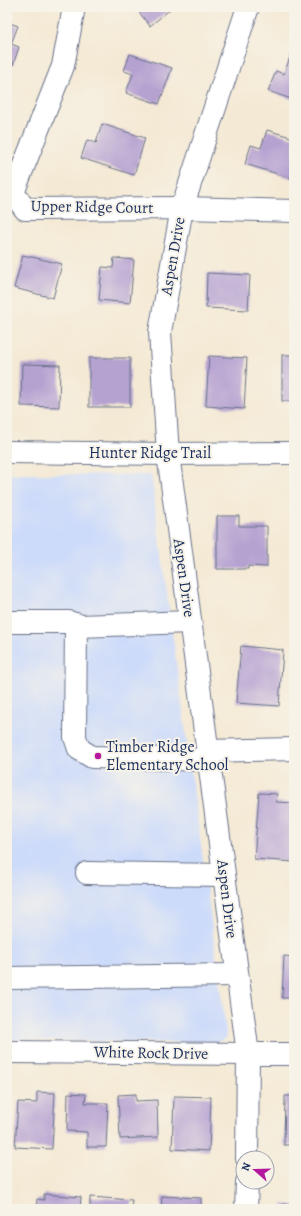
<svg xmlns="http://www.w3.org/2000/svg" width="301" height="1216" font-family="Alegreya,serif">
<rect width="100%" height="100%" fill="#f7f3e8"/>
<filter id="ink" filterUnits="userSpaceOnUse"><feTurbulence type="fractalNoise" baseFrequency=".025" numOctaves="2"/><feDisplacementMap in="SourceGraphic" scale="8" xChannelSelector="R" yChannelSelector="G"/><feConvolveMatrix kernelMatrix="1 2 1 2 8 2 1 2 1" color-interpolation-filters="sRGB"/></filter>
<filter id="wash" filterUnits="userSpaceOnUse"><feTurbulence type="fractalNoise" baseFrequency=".012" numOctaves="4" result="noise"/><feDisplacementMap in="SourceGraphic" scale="16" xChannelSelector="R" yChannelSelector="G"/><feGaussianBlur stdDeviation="0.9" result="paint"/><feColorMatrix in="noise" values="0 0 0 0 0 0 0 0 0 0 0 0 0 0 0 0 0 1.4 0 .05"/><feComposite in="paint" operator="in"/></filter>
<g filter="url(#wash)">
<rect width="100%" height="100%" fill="#f4e9d4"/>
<path fill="#cddbfa" d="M7,474l144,1 76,563 -12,5 -208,-3z"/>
<g id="blocks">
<g fill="#b6a2d1">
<path d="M135,7h38l-23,19z"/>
<path d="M294,12v13l-4,-1z"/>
<path d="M7,22l11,4 -7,18 8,3 -6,18 -6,-2z"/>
<path d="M294,46v54l-26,-9 8,-20 8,3z"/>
<path d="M130,54l42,14 -13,36 -33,-11 7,-19 -9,-3z"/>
<path d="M102,124l43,14 -11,37 -53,-17 6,-18 9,3z"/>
<path d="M267,130l27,8v41l-49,-15 6,-19 10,3z"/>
<path d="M23,255l39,9 -9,34 -39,-10z"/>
<path d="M114,258l20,2 -4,43 -31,-3 3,-33 11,1z"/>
<path d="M207,273l43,2 -2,35 -42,-2z"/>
<path d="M293,275h1v28h-3z"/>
<rect x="282" y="355" width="12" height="46"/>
<path d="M209,356l38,2 -3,51 -38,-3z"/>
<rect x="89" y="358" width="41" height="49"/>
<path d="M22,364l38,1 -1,42 -38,-1z"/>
<path d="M217,516h22v10h28v41l-19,-1v3h-31z"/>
<path d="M241,646l42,4 -4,56 -43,-3z"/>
<path d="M259,793l18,1 -1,8 18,1v59l-40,-3z"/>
<path d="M284,956l10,1v41h-12z"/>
<path d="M37,1092l18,1 -3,56 -37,-2 3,-45 19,1z"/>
<path d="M68,1093l18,1 -1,9h23l-2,44h-19v-15l-20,-1z"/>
<path d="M136,1094v7l21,-1 1,37 -38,2 -2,-44z"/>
<path d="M174,1096l37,1 -2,54 -37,-2z"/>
<path d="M285,1096h9v49h-10z"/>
<path d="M44,1194l37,3 -1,12h-44l1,-10 7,1z"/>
<path d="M162,1196l39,2v11h-40z"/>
<path d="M90,1197l42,3 -1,9h-41z"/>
<path d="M282,1204l12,1v4h-12z"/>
<rect x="7" y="1207" width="17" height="2"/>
</g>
</g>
</g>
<g filter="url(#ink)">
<use href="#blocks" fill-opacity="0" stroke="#677087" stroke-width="1"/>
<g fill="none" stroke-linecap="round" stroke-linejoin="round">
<g stroke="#677087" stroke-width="24">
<g id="minor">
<path d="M74,7l-11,59 -50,127 12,16 157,-1 112,3"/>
<path d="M7,452l161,2 126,-1"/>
<path d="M7,622h62l11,4 110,-4"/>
<path d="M76,624l-1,113 4,12 13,8 117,3"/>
<path d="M207,751l87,-2"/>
<path d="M87,873l137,2"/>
<path d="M7,978l230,-3"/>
<path d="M7,1052l241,2h46"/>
<path d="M247,1158l1,-104 -80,-600 -8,-122 22,-124 66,-201"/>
<path d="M246,1209l1,-27"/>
</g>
</g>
<use href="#minor" stroke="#fff" stroke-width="22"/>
</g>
</g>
<circle fill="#b5179e" stroke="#f7f3e8" stroke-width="1.5" cx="98" cy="756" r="4"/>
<g text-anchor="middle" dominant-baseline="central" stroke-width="4" stroke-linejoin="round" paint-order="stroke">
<g font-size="16" fill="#1b2f5e" stroke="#f7f3e8">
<text transform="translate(92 207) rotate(1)">Upper Ridge Court</text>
<text transform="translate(173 256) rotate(-80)">Aspen Drive</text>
<text x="150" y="453">Hunter Ridge Trail</text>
<text transform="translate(184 578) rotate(82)">Aspen Drive</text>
<text transform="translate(227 899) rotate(83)">Aspen Drive</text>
<text transform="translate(151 1053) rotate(1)">White Rock Drive</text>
</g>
<g font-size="16" fill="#1b2f5e" stroke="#f7f3e8" text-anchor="start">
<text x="106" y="747">Timber Ridge<tspan x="106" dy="18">Elementary School</tspan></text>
</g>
</g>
<rect width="301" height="1216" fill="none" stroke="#f7f3e8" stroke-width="24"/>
<g transform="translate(255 1170) rotate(290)"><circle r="19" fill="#f7f3e8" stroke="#9fa5b1"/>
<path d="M0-3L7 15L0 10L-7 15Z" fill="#b5179e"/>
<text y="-6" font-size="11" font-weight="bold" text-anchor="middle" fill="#1b2f5e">N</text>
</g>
</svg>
